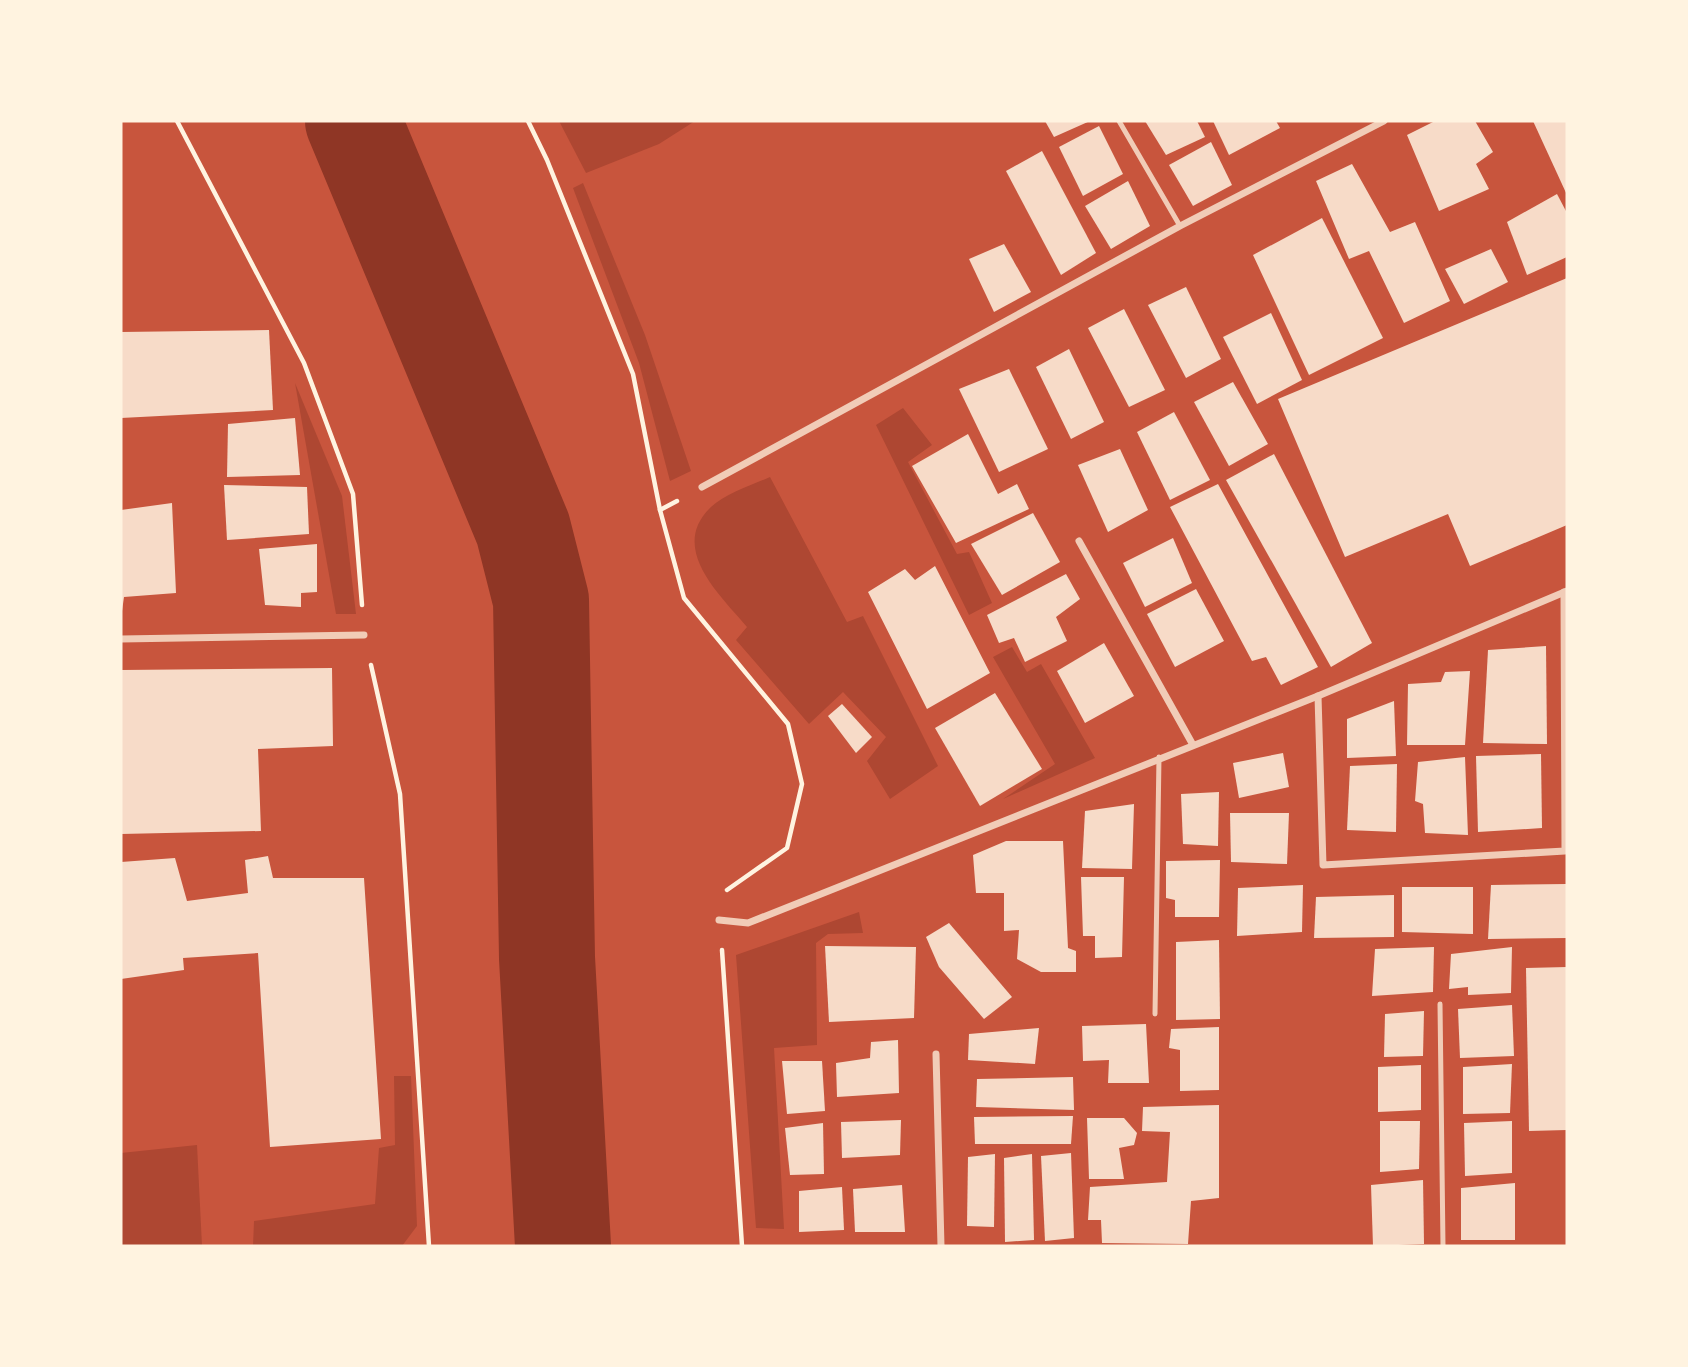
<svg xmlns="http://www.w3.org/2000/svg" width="1688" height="1367" font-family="'PT Sans Narrow',sans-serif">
<rect width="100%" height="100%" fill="#c8553d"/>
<g fill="#ae4732">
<path d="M559,121h136l-36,23 -73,29z"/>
<path d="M583,183l62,152 46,136 -21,10 -31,-118 -66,-175z"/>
<path d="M295,383l47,113 14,118h-20z"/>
<path d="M903,408l29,37 -24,17 49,92 12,-2 23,51 -23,12 -93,-190z"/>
<path d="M770,477l77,145 16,-6 75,150 -48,33 -23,-38 19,-24 -43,-45 -34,32 -73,-84 11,-13c-27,-32 -79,-79 -36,-120 14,-13 41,-22 59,-30z"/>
<path d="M1012,647l15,25 14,-8 54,94 -92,41 52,-35 -62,-107z"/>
<path d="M859,912l4,21 -35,1 -12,9 1,102 -43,3 10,181 -28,-1 -20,-273z"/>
<path d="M394,1076h17l6,150 -15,20h-149l1,-25 121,-17 4,-56 16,-3z"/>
<path d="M197,1145l5,101h-81v-93z"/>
</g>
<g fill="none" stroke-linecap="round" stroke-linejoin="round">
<path stroke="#8f3625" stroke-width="96" d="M353,121l170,408 18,71 6,358 16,288"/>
</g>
<g fill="#f7dbc8">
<path d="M1045,121h45l-36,16z"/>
<path d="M1145,121h52l8,16 -39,18z"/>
<path d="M1213,121h63l4,7 -51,27z"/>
<path d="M1435,121h40l18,31 -17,12 13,25 -50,22 -32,-76z"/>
<path d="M1533,121h34v74z"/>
<path d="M1099,126l24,48 -40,22 -24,-49z"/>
<path d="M1211,142l21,43 -39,21 -24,-41z"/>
<path d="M1042,151l54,102 -35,22 -55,-104z"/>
<path d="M1352,164l38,68 25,-10 35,79 -46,22 -35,-72 -20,8 -33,-78z"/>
<path d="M1128,181l22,45 -39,23 -26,-43z"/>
<path d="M1557,194l10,19v44l-40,18 -20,-53z"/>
<path d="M1322,218l61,120 -74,37 -56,-120z"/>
<path d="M1004,244l27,48 -37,20 -25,-53z"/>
<path d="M1491,249l17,33 -44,22 -19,-35z"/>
<path d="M1567,278v247l-97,41 -22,-52 -103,43 -67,-158z"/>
<path d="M1186,287l35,72 -35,19 -38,-73z"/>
<path d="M1124,309l41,81 -36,17 -41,-79z"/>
<path d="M1271,313l31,67 -45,24 -34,-67z"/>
<path d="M269,330l4,80 -152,8v-86z"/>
<path d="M1069,349l35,73 -33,17 -35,-72z"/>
<path d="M1009,369l39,80 -49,23 -40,-83z"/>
<path d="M1233,382l35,62 -39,22 -35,-64z"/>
<path d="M1174,412l36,68 -40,20 -33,-68z"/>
<path d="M295,418l5,57 -73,2 1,-53z"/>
<path d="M968,434l30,60 19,-10 12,25 -73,34 -44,-77z"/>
<path d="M1120,449l28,61 -40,22 -30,-67z"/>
<path d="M1274,454l98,189 -41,24 -105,-187z"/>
<path d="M1218,484l100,183 -37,18 -15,-28 -14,4 -82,-154z"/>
<path d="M224,485l83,2 2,47 -82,6z"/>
<path d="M172,503l4,90 -52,4 -3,21v-108z"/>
<path d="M1033,513l27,49 -58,33 -31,-51z"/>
<path d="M1173,538l19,45 -47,24 -22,-44z"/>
<path d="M317,544v48l-16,1v14l-36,-2 -6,-56z"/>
<path d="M935,566l55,107 -63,36 -59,-117 37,-23 10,11z"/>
<path d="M1066,574l14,25 -24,18 11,24 -42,21 -11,-24 -15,5 -12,-28z"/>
<path d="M1196,589l28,52 -49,26 -28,-53z"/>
<path d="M1104,643l30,53 -49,27 -28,-52z"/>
<path d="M1546,646l1,98 -64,-1 5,-93z"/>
<path d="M332,668l1,78 -75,3 3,82 -140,3v-164z"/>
<path d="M1470,671l-5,74h-58l1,-61 33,-2 4,-10z"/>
<path d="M995,693l47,76 -62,37 -45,-78z"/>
<path d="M1394,701l2,55 -49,2v-39z"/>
<path d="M842,704l30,33 -16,16 -28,-37z"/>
<path d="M1283,753l6,34 -50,11 -6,-35z"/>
<path d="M1541,754l1,74 -64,4 -2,-76z"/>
<path d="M1465,757l3,78 -43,-2 -2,-29 -8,-3 3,-39z"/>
<path d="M1397,764l-1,68 -49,-2 3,-64z"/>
<path d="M1219,792l-1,54 -35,-2 -2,-50z"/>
<path d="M1134,804l-2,65 -50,-1 3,-57z"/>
<path d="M1230,813h59l-2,51 -56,-2z"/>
<path d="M1006,841h57l5,107 8,3v21h-35l-24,-13 2,-29 -15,1v-38h-28l-3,-38z"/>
<path d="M268,856l5,22h91l17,261 -111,8 -12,-194 -75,5 1,12 -63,9v-117l54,-4 12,43 61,-8 -3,-33z"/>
<path d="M1220,860l-1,57h-44v-17l-9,-2v-37z"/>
<path d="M1081,877h43l-2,80 -27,1v-22h-12z"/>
<path d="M1567,884v54l-79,1 3,-54z"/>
<path d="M1303,885l-1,47 -65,4 1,-48z"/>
<path d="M1402,887h71v47l-71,-2z"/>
<path d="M1394,895v42l-80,1 2,-41z"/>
<path d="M949,923l63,74 -28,22 -45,-52 -13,-30z"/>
<path d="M1219,940l1,79 -44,1v-78z"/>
<path d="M825,946l91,1 -2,71 -85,4z"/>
<path d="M1434,947l-1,45 -61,4 3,-47z"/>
<path d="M1512,947l-1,46 -43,2v-8l-19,2 2,-35z"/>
<path d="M1567,967v163l-38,1 -3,-163z"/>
<path d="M1512,1005l2,51 -54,2 -2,-49z"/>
<path d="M1424,1011l-1,45 -39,1 1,-43z"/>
<path d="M1146,1024l3,59h-41l1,-23 -26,1 -1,-35z"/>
<path d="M1219,1027v63l-39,1v-41l-11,-2 2,-19z"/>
<path d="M1039,1028l-4,36 -67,-4 1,-26z"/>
<path d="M898,1040l1,53 -62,4 -1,-34 34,-5 1,-16z"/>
<path d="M782,1061h40l3,50 -38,3z"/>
<path d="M1512,1064l-2,49 -47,1v-47z"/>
<path d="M1421,1065v45l-43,2v-45z"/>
<path d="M1073,1077l1,33 -98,-3 1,-28z"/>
<path d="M1219,1105v93l-28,3 -3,43 -86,-1 -1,-23h-13l2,-33 77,-5 3,-50 -28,-1 1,-24z"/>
<path d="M1073,1116l-2,28h-96l-1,-27z"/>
<path d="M1087,1118h37l13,15 -3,12 -15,3 5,31h-35z"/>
<path d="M901,1120l-1,35 -58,3 -1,-36z"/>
<path d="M1380,1121h40l-1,48 -39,3z"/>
<path d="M1512,1121v52l-47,3 -1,-53z"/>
<path d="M823,1123l1,51 -34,1 -5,-47z"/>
<path d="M1071,1153l3,85 -29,3 -4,-85z"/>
<path d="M995,1154l-1,73 -27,-1 1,-69z"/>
<path d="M1032,1154l2,86 -29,2 -1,-84z"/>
<path d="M1423,1180l1,64 -51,2 -2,-61z"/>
<path d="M1515,1183v57h-54v-52z"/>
<path d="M902,1185l3,47h-50l-2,-43z"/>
<path d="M842,1187l2,43 -45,2v-41z"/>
</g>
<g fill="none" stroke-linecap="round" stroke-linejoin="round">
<g stroke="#fff3e0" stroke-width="4.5">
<path d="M177,121l127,242 49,131 9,111"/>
<path d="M528,121l19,39 86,214 27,136 24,88 104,126 14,60 -15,64 -60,42"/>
<path d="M660,510l17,-9"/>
<path d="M371,665l29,129 29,452"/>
<path d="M722,950l20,296"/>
</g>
<g stroke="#f1ccb7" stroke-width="5">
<path d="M1119,121l61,105"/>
<path d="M1440,1004l3,242"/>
<path d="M1155,1014l4,-257"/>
</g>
<g stroke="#f1ccb7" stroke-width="7">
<path d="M702,487l478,-261 204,-105"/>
<path d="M1079,541l114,204"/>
<path d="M121,639l243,-4"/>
<path d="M1318,696l5,169 242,-14 -1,-259"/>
<path d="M719,920l29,3 570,-227 249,-105"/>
<path d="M936,1054l5,192"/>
</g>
</g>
<rect width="1688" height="1367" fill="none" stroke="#fff3e0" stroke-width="245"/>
</svg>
